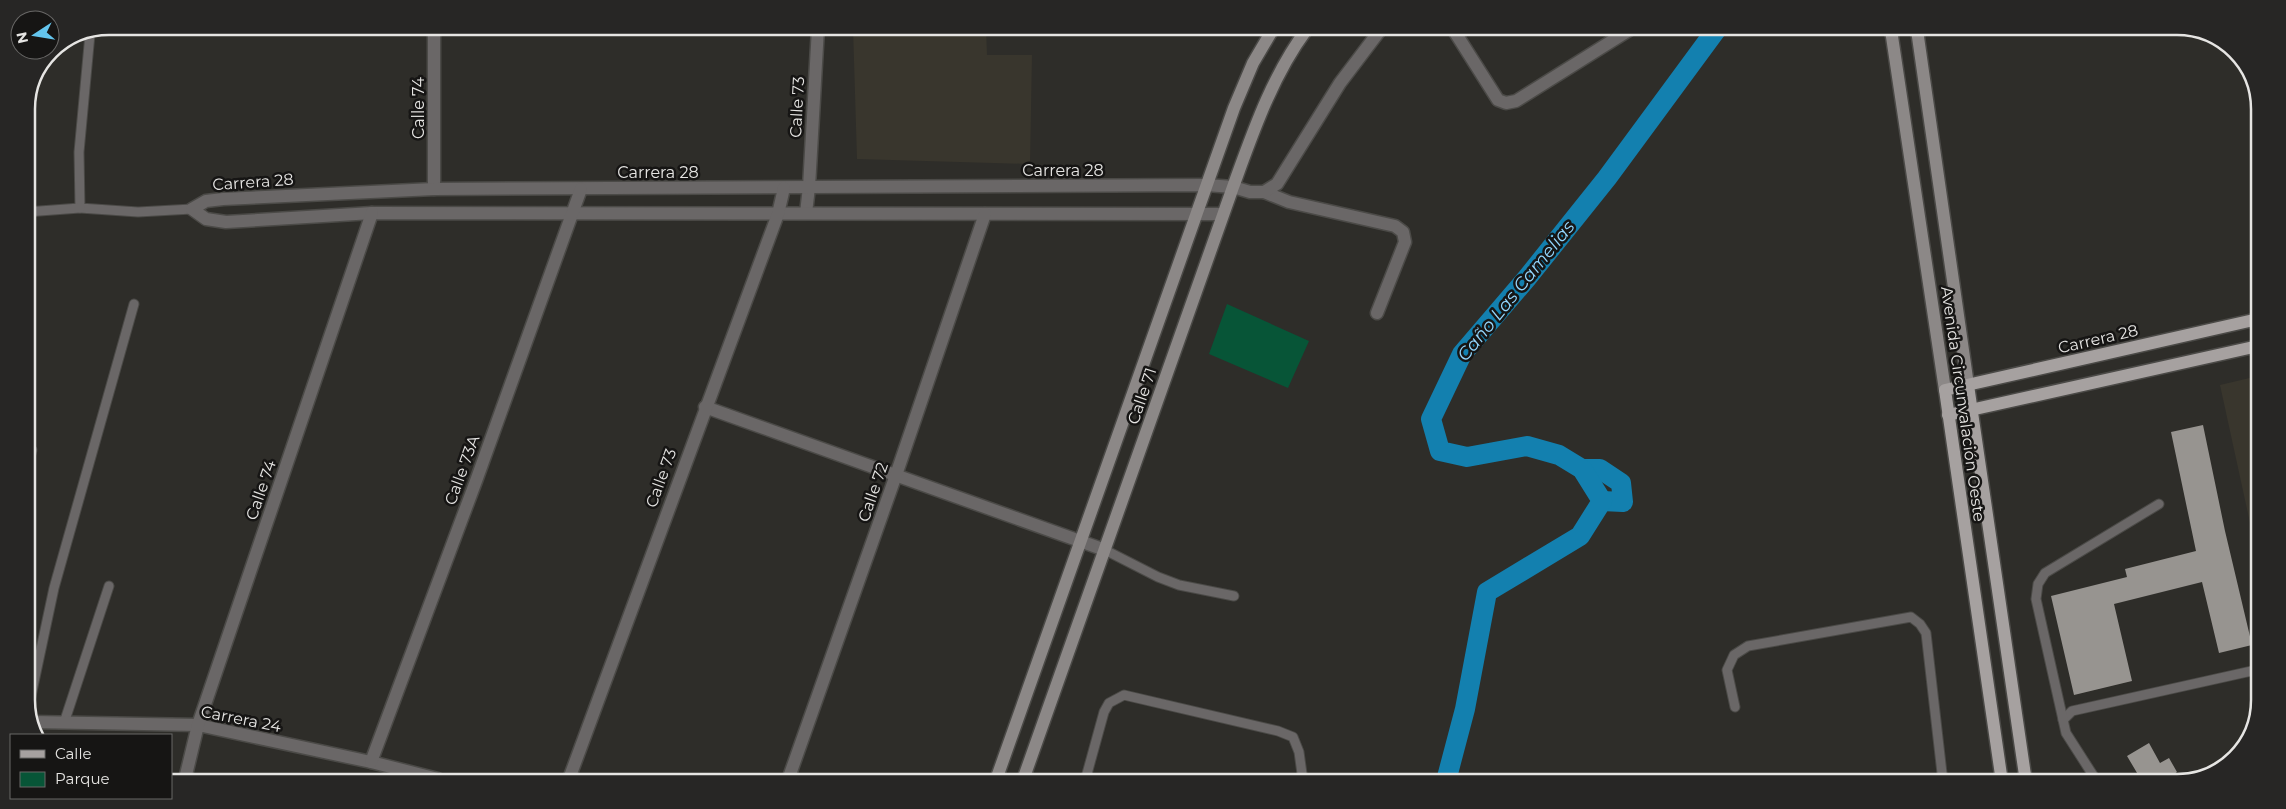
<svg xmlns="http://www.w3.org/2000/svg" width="2286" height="809" font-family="Montserrat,sans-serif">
<rect width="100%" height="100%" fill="#2e2d29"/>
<g fill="#39362d">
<path d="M853,28h133l1,27h45l-2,109 -173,-5z"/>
<path d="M2258,376l-1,179 -37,-170z"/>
</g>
<path fill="#075537" d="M1227,304l82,37 -21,47 -79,-34z"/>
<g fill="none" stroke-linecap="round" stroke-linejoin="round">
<g stroke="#1380af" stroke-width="20">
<path d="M1582,469h18l21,14 2,19 -21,-1"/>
<path d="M1446,781l19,-72 22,-117 93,-56 22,-35 -20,-32 -23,-14 -32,-9 -60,11 -27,-6 -9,-32 31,-65 65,-76 80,-100 109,-148"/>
</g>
</g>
<g fill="#979490">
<path d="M2203,425l22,106 27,114 -33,8 -17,-71 -88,22 18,77 -58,14 -23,-99 76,-19 -2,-8 71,-18 -25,-119z"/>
<path d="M2149,743l11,20 9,-5 8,14 -7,5 4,6h-31l-16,-27z"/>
</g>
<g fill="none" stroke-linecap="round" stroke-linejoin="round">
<g stroke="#4b4a47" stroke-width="11">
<g id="service">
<path d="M90,34l-11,118 1,56 58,4 54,-3"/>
<path d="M26,212l54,-4"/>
<path d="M26,471l6,-21"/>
<path d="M1105,550l53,27 21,8 55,11"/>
<path d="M1735,707l-8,-37 7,-15 14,-9 163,-29 9,7 6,9 17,149"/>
<path d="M28,710l26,-122 80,-284"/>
<path d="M2063,720l9,-9 184,-41"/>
<path d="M64,723l45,-137"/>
<path d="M1085,781l19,-69 5,-9 15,-8 154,36 15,6 6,15 4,29"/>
<path d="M2098,783l-32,-50 -30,-134 2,-15 7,-11 114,-69"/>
</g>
</g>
<g stroke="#4b4a47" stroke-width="15">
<g id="minor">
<path d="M434,27v162"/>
<path d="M1453,29l45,71 8,3 10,-2 115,-72"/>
<path d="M1264,192l25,10 106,24 8,6 2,10 -28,71"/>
<path d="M806,213l3,-26 9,-159"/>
<path d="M1223,214l-851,-1 -146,9 -20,-3 -14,-10 14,-8 17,-2 211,-10 772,-4 27,2 17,5h14l13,-8 63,-101 41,-54"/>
<path d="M705,407l400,143"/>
<path d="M33,722l165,3 173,37 67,17"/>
<path d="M371,762l105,-281 105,-292"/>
<path d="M185,779l13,-54 174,-512"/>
<path d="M569,779l209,-565 6,-26"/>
<path d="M788,780l108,-305 89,-261"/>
</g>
</g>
<g stroke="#4b4a47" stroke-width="15">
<g id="secondary">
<path d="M1891,30l54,360"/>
<path d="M1917,30l51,355"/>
<path d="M996,780l238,-672 19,-45 20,-34"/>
<path d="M1023,780l210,-593c20,-55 39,-111 74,-158"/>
</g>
</g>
<g stroke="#4b4a47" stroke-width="15">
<g id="primary">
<path d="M1968,385l58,397"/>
<path d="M1948,415l310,-69"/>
<path d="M2002,782l-57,-392 313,-71"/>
</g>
</g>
<use href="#service" stroke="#6a6767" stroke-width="9"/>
<use href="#minor" stroke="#6a6767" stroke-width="12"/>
<use href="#secondary" stroke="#8c8887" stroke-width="12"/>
<use href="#primary" stroke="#a6a1a0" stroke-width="12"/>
</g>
<g text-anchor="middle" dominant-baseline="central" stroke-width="5" stroke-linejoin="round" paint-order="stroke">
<g font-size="16" fill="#e6e5e3" stroke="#161514">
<text transform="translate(797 107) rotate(-87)">Calle 73</text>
<text transform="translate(418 108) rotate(-90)">Calle 74</text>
<text x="1063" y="170">Carrera 28</text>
<text x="658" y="172">Carrera 28</text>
<text transform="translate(253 182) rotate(-4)">Carrera 28</text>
<text transform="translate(2098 339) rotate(-13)">Carrera 28</text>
<text transform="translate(1142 396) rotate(-71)">Calle 71</text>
<text transform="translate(1963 404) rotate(82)">Avenida Circunvalación Oeste</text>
<text transform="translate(462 470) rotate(-70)">Calle 73A</text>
<text transform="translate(661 478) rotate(-70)">Calle 73</text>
<text transform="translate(261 490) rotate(-71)">Calle 74</text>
<text transform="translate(873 492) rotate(-71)">Calle 72</text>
<text transform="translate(241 719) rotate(11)">Carrera 24</text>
</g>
<g font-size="18" font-style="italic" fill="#93d6fd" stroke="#161514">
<text transform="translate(1516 291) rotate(-51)">Caño Las Camelias</text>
</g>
</g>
<path d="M0 0H2286V809H0ZM109 35H2177A74 74 0 0 1 2251 109V700A74 74 0 0 1 2177 774H109A74 74 0 0 1 35 700V109A74 74 0 0 1 109 35Z" fill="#272625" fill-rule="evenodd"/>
<path fill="none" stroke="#e6e5e3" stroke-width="2.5" d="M109 35H2177A74 74 0 0 1 2251 109V700A74 74 0 0 1 2177 774H109A74 74 0 0 1 35 700V109A74 74 0 0 1 109 35Z"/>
<rect x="10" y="734" width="162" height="65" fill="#161514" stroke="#696867"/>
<rect x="20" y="750" width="25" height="8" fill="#a6a1a0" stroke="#696867"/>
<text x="55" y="759" font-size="15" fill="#e6e5e3">Calle</text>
<rect x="20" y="772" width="25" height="15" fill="#075537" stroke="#696867"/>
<text x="55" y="784" font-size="15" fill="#e6e5e3">Parque</text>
<g transform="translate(35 35) rotate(258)"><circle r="24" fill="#161514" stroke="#696867"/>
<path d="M0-4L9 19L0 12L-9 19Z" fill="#64c5ee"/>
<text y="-8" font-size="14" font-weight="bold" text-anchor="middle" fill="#e6e5e3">N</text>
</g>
</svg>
